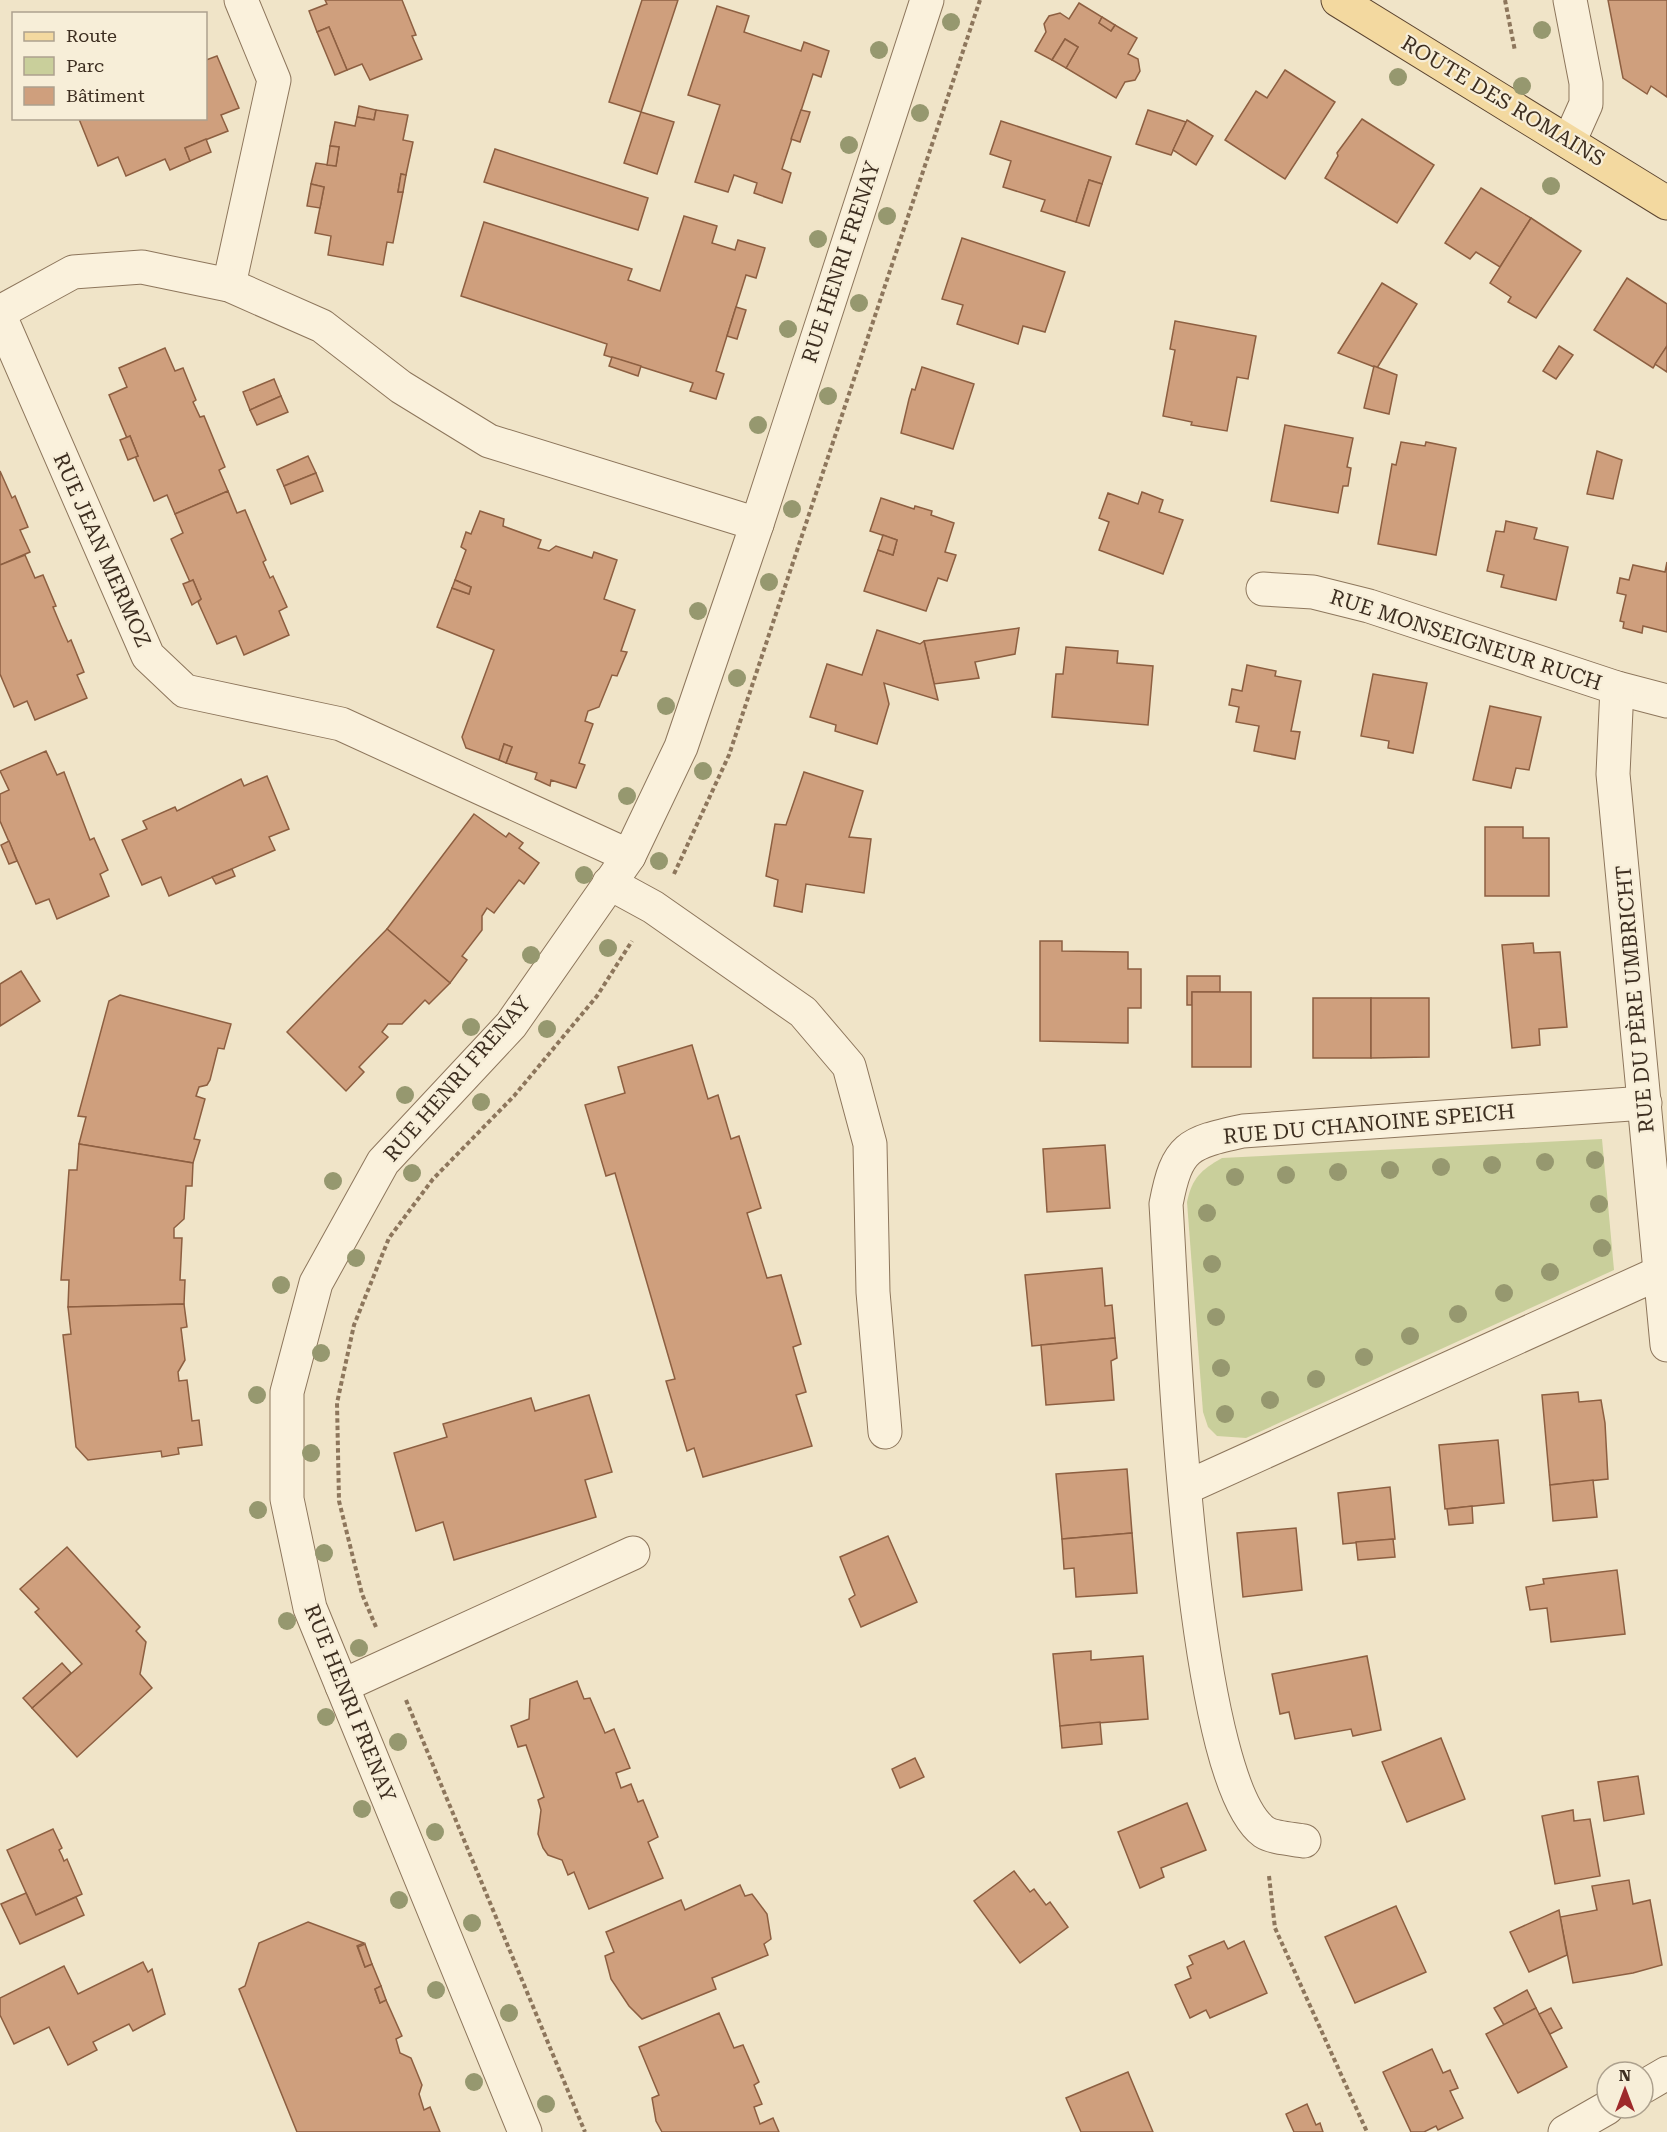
<svg xmlns="http://www.w3.org/2000/svg" width="1667" height="2132" font-family="'Roboto Serif',serif">
<rect width="100%" height="100%" fill="#f0e4c8"/>
<path fill="#c9cf9b" d="M1602,1139l12,131 -368,168 -29,-2 -9,-9 -5,-15 -16,-210c5,-24 14,-32 35,-44z"/>
<g fill="#cf9f7d" stroke="#8d5f41" stroke-width="1.5">
<path d="M325,0h77l14,35 -4,1 10,23 -52,21 -8,-16 -15,6 -18,-43 -12,5 -8,-21 18,-7z"/>
<path d="M642,0h36l-37,112 -32,-10z"/>
<path d="M1608,0h59v97l-16,-11 -4,8 -24,-16z"/>
<path d="M1079,3l23,14 -3,6 12,8 4,-6 22,13 -9,16 10,5 2,12 -5,9 -10,2 -9,16 -50,-30 12,-21 -13,-8 -13,21 -17,-9 11,-19 -2,-8 5,-8 11,-3 9,6z"/>
<path d="M717,6l32,10 -5,16 57,19 3,-9 25,9 -8,26 -8,-3 -31,95 9,4 -9,30 -28,-10 3,-10 -23,-8 -6,17 -33,-10 25,-77 -32,-10z"/>
<path d="M1102,17l13,8 -4,6 -12,-8z"/>
<path d="M329,27l18,43 -12,5 -18,-43z"/>
<path d="M1065,39l13,8 -12,21 -14,-8z"/>
<path d="M217,56l22,52 -18,7 7,16 -43,17 5,13 -20,9 -5,-11 -39,17 -8,-19 -20,9 -19,-47 127,-1v-58z"/>
<path d="M1285,70l50,32 -50,77 -60,-39 31,-49 11,7z"/>
<path d="M359,106l17,4 -2,10 -17,-3z"/>
<path d="M376,110l32,5 -5,25 10,2 -7,33 -5,-1 -3,18h5l-10,51 -6,-1 -4,23 -55,-10 3,-19 -16,-3 9,-46 -13,-3 5,-21 20,3 3,-19 -9,-1 5,-24 20,4 2,-9 17,3z"/>
<path d="M801,110l9,2 -10,30 -9,-3z"/>
<path d="M1148,110l38,12 -15,33 -35,-11z"/>
<path d="M641,112l33,10 -17,52 -33,-11z"/>
<path d="M1362,119l72,46 -37,58 -72,-45 13,-22 -1,-3z"/>
<path d="M1187,120l26,16 -17,29 -23,-15z"/>
<path d="M1001,121l110,36 -9,27 -13,-4 -13,42 -35,-11 4,-11 -42,-13 8,-26 -21,-7z"/>
<path d="M206,139l5,13 -21,9 -5,-13z"/>
<path d="M330,146l9,1 -3,19 -9,-1z"/>
<path d="M495,149l153,49 -10,32 -154,-48z"/>
<path d="M401,174l5,1 -3,17h-5z"/>
<path d="M1089,180l13,4 -13,42 -13,-4z"/>
<path d="M311,184l13,3 -4,21 -13,-2z"/>
<path d="M1481,188l50,30 -31,49 -24,-15 -6,7 -25,-16z"/>
<path d="M684,216l33,10 -5,17 23,7 3,-10 27,8 -9,30 -10,-3 -30,96 8,3 -8,25 -26,-8 3,-8 -89,-28 3,-11 -146,-48 23,-74 148,47 -4,11 32,11z"/>
<path d="M1531,218l50,33 -45,67 -28,-16 3,-5 -21,-14z"/>
<path d="M962,238l103,34 -20,60 -22,-6 -5,18 -61,-20 6,-19 -21,-6z"/>
<path d="M1627,278l40,26v42l-14,22 -59,-38z"/>
<path d="M1382,283l35,21 -40,64 -39,-15z"/>
<path d="M736,307l10,3 -9,29 -10,-3z"/>
<path d="M1175,321l81,15 -8,43 -11,-2 -10,54 -36,-6 1,-3 -29,-6 12,-66 -5,-1z"/>
<path d="M1559,346l14,9 -17,24 -13,-8z"/>
<path d="M1667,346v26l-12,-8z"/>
<path d="M165,348l10,23 8,-3 13,32 -3,2 7,15 4,-1 21,51 -6,3 9,21 -53,23 -8,-19 -13,6 -19,-45h3l-8,-20 -3,2 -18,-43 18,-8 -8,-19z"/>
<path d="M612,357l29,9 -3,10 -29,-10z"/>
<path d="M1374,366l23,9 -8,39 -25,-6z"/>
<path d="M922,367l52,17 -21,65 -52,-16 8,-34 3,-10 3,1z"/>
<path d="M274,379l7,17 -31,14 -7,-18z"/>
<path d="M281,396l7,16 -31,13 -7,-15z"/>
<path d="M1285,425l68,13 -6,29 4,1 -3,18h-5l-5,27 -67,-12z"/>
<path d="M130,436l8,20 -10,4 -8,-20z"/>
<path d="M1401,442l24,4 1,-4 30,6 -20,107 -58,-11 14,-80 4,1z"/>
<path d="M1597,451l25,9 -9,39 -26,-5z"/>
<path d="M308,456l8,17 -32,13 -7,-16z"/>
<path d="M0,471l12,27 3,-2 13,31 -8,3 10,22 -30,13z"/>
<path d="M316,473l7,18 -32,13 -7,-18z"/>
<path d="M228,491l9,22 8,-3 21,50 -3,2 7,16 3,-2 14,31 -8,4 10,24 -45,20 -8,-19 -19,8 -19,-42 3,-3 -8,-19 -3,2 -19,-43 12,-6 -8,-19z"/>
<path d="M1142,492l21,8 -4,12 24,8 -20,54 -64,-24 10,-28 -10,-4 9,-25 30,11z"/>
<path d="M881,498l33,11 1,-3 17,5 -1,4 23,8 -9,29 11,3 -9,26 -9,-3 -12,33 -62,-20 14,-41 15,5 4,-15 -27,-9z"/>
<path d="M480,511l24,8 -1,7 38,14 -3,8 11,3 7,-5 36,12 2,-6 23,8 -13,39 31,11 -14,41 6,1 -10,24 -5,-1 -13,32 -11,4 -3,10 8,3 -14,39 6,2 -9,23 -25,-8 -1,6 -15,-7 2,-6 -31,-10 6,-16 -8,-3 -5,16 -33,-12 -4,-11 32,-87 -57,-23 15,-39 17,6 2,-7 -16,-7 11,-30 -5,-3 5,-15 5,2z"/>
<path d="M1506,521l31,7 -3,11 34,8 -12,53 -55,-13 3,-12 -17,-4 9,-40 8,1z"/>
<path d="M883,535l14,5 -4,15 -15,-5z"/>
<path d="M25,555l10,23 8,-3 13,31 -3,1 8,19 7,16 3,-2 13,32 -7,3 10,23 -52,22 -8,-19 -13,6 -14,-33v-109z"/>
<path d="M1667,562v70l-24,-6 -1,7 -19,-5 1,-6 -4,-1 6,-26 -9,-2 3,-15 9,2 4,-15 32,7z"/>
<path d="M193,580l8,19 -9,6 -9,-21z"/>
<path d="M455,580l16,7 -2,7 -17,-6z"/>
<path d="M1019,628l-4,26 -40,8 4,16 -45,6 -10,-43z"/>
<path d="M877,630l43,14 4,-3 14,59 -54,-17 5,21 -12,40 -42,-13 1,-6 -26,-8 17,-53 35,11z"/>
<path d="M1066,647l52,4 -1,12 36,3 -5,59 -96,-8 4,-43h7z"/>
<path d="M1247,665l29,6 -1,5 26,5 -10,50 9,1 -5,27 -41,-8 5,-25 -23,-4 3,-15 -10,-2 3,-16 10,2z"/>
<path d="M1373,674l54,9 -14,70 -25,-5 1,-7 -28,-5z"/>
<path d="M1490,706l51,11 -12,53 -13,-2 -5,20 -38,-8z"/>
<path d="M504,744l8,3 -6,16 -7,-3z"/>
<path d="M46,751l11,24 7,-3 26,68 4,-2 14,32 -8,4 9,22 -52,23 -8,-20 -13,5 -36,-83v-27l9,-4 -9,-19z"/>
<path d="M804,772l59,19 -14,46 22,2 -7,54 -58,-9 -4,28 -28,-6 4,-26 -12,-4 9,-52 11,1z"/>
<path d="M267,776l22,53 -20,8 6,13 -106,46 -8,-19 -19,8 -20,-45 25,-11 -4,-8 32,-14 2,4 64,-32 3,7z"/>
<path d="M474,814l32,23 3,-4 14,10 -4,5 20,15 -15,21 -5,-4 -25,33 -7,-5 -5,8v14l-20,26 5,4 -17,23 -63,-54z"/>
<path d="M1485,827h38v11h26v58h-64z"/>
<path d="M9,841l8,20 -8,3 -8,-19z"/>
<path d="M232,869l3,7 -19,8 -4,-7z"/>
<path d="M387,929l63,54 -21,21 -4,-4 -23,24h-14l-6,8 6,5 -29,30 5,5 -18,19 -59,-59z"/>
<path d="M1040,941h22v10l66,1v17h13v39h-13v35l-88,-2z"/>
<path d="M1533,943l1,10 26,-1 7,75 -28,2 1,16 -28,3 -10,-103z"/>
<path d="M21,971l19,30 -40,25v-42z"/>
<path d="M1187,976h33v16h-28v13h-5z"/>
<rect x="1192" y="992" width="59" height="75"/>
<path d="M120,995l111,29 -7,25 -6,-1 -8,32 -3,5 -8,2 -3,9 9,3 -11,40 6,1 -7,23 -114,-19 7,-27 -8,-1 31,-115z"/>
<rect x="1313" y="998" width="58" height="60"/>
<path d="M1371,998h58v59l-58,1z"/>
<path d="M692,1045l16,54 10,-4 13,44 8,-3 22,72 -14,5 20,65 14,-3 20,69 -8,3 13,45 -10,3 16,51 -109,31 -9,-29 -7,3 -21,-70 9,-2 -60,-206 -9,3 -21,-71 40,-12 -7,-26z"/>
<path d="M79,1144l114,19 -1,23h-6l-2,33 -10,9v10h8l-2,42h5l-1,24 -116,3 1,-27h-8l8,-110h8z"/>
<path d="M1105,1145l5,63 -63,4 -4,-63z"/>
<path d="M1102,1268l3,38 7,-1 3,33 -83,8 -7,-71z"/>
<path d="M184,1304l3,23 -6,1 4,32 -7,12 1,9 8,-1 5,41 7,-1 3,25 -24,3 1,6 -17,3 -1,-6 -73,9 -12,-13 -13,-112 8,-1 -3,-27z"/>
<path d="M1115,1338l2,20 -6,3 3,39 -68,5 -5,-60z"/>
<path d="M1578,1392l1,10 22,-2 4,23 3,56 -58,6 -8,-90z"/>
<path d="M589,1395l23,77 -27,8 11,37 -142,43 -11,-38 -27,9 -22,-78 53,-16 -4,-13 88,-26 4,13z"/>
<path d="M1498,1440l6,63 -59,6 -6,-64z"/>
<path d="M1127,1469l5,64 -70,6 -6,-65z"/>
<path d="M1593,1480l4,37 -44,4 -3,-36z"/>
<path d="M1390,1487l5,52 -52,5 -5,-51z"/>
<path d="M1472,1506l1,17 -24,2 -2,-16z"/>
<path d="M1296,1528l6,62 -59,7 -6,-64z"/>
<path d="M1132,1533l5,60 -61,4 -2,-29 -10,1 -2,-30z"/>
<path d="M888,1536l29,66 -56,25 -12,-28 6,-4 -15,-38z"/>
<path d="M1393,1539l2,18 -37,3 -2,-18z"/>
<path d="M67,1547l73,80 -4,4 10,11 -6,32 12,14 -75,69 -45,-49 50,-44 -47,-52 4,-3 -19,-20z"/>
<path d="M1617,1570l8,64 -74,8 -4,-34 -17,2 -4,-23 18,-3 -1,-5z"/>
<path d="M1091,1651v9l52,-4 5,63 -88,7 -7,-72z"/>
<path d="M1367,1656l14,74 -28,6 -2,-7 -56,10 -6,-27 -9,2 -8,-40z"/>
<path d="M62,1663l9,10 -39,35 -9,-10z"/>
<path d="M577,1681l7,18 6,-1 15,35 9,-4 16,39 -14,5 5,15 10,-4 7,18 5,-2 15,37 -10,5 15,36 -74,31 -15,-37 -6,3 -6,-15 -14,-5 -5,-7 -5,-14 3,-24 -3,-10 6,-3 -18,-52 -8,2 -7,-21 18,-7 1,-20z"/>
<path d="M1100,1722l2,22 -40,4 -2,-22z"/>
<path d="M1441,1738l24,61 -58,23 -25,-60z"/>
<path d="M915,1758l9,19 -24,11 -8,-19z"/>
<path d="M1638,1776l6,38 -40,7 -6,-39z"/>
<path d="M1187,1803l19,47 -45,18 3,9 -24,11 -22,-56z"/>
<path d="M1573,1810l1,11 16,-2 10,57 -45,8 -13,-68z"/>
<path d="M53,1829l9,19 -3,2 3,6 2,5 3,-2 15,35 -46,21 -29,-65z"/>
<path d="M1014,1871l16,21 4,-3 12,16 4,-3 18,25 -48,36 -46,-62z"/>
<path d="M1629,1880l4,24 17,-4 12,65 -29,8 -60,10 -13,-66 37,-7 -5,-24z"/>
<path d="M740,1885l5,11 7,-2 15,20 4,25 -7,5 4,11 -56,23 4,11 -74,30 -13,-13 -18,-27 -6,-23 9,-4 -8,-20 75,-32 4,10z"/>
<path d="M26,1893l10,22 40,-18 8,18 -64,29 -19,-40z"/>
<path d="M1396,1906l30,66 -71,31 -30,-66z"/>
<path d="M1559,1910l8,45 -38,17 -19,-40z"/>
<path d="M308,1922l56,21 -7,3 8,21 7,-3 9,22 -6,3 5,14 6,-3 16,36 -6,3 4,14 11,5 11,27 -3,9 5,16 6,-3 10,25h-143l-58,-143 6,-3 14,-43z"/>
<path d="M1224,1941l4,8 16,-8 23,52 -57,25 -4,-8 -16,8 -15,-33 16,-7 -4,-11 6,-3 -4,-8z"/>
<path d="M365,1944l7,20 -7,3 -7,-20z"/>
<path d="M143,1962l5,10 4,-3 13,45 -32,17 -4,-7 -36,18 4,8 -29,15 -19,-38 -35,17 -14,-29v-17l64,-32 14,28z"/>
<path d="M381,1986l5,14 -6,3 -5,-14z"/>
<path d="M1527,1990l9,18 -32,17 -10,-17z"/>
<path d="M1536,2008l31,59 -49,26 -32,-59z"/>
<path d="M1551,2008l11,20 -12,6 -11,-20z"/>
<path d="M719,2013l15,35 9,-3 16,37 -5,3 8,19 -8,3 6,17 13,-6 6,14h-117l-6,-11 -4,-23 7,-3 -20,-48z"/>
<path d="M1432,2049l11,24 7,-3 8,18 -8,3 13,27 -25,12 -2,-4 -12,6h-13l-28,-60z"/>
<path d="M1128,2072l25,60h-72l-15,-34z"/>
<path d="M1307,2104l9,21 4,-2 3,9h-29l-8,-18z"/>
</g>
<g fill="none" stroke-linecap="round" stroke-linejoin="round">
<g stroke="#8d765c" stroke-width="35">
<g id="minor">
<path d="M1569,142l17,-38v-21l-16,-83"/>
<path d="M229,285l45,-205 -33,-80"/>
<path d="M0,312l73,-40 69,-5 87,18 93,41 79,61 88,54 268,83"/>
<path d="M0,316l148,340 37,35 156,33 288,132"/>
<path d="M1263,589l50,3 56,14 248,82 50,13"/>
<path d="M1617,688l-4,86 54,571"/>
<path d="M609,883l44,24 150,105 46,54 21,78 3,148 12,140"/>
<path d="M1185,1488l474,-215"/>
<path d="M342,1686l291,-133"/>
<path d="M1304,1841c-11,-2 -31,-3 -40,-9 -76,-56 -91,-521 -98,-628 11,-58 22,-61 77,-73l402,-28"/>
<path d="M1643,2087l24,-14"/>
<path d="M525,2132l-215,-524 -23,-109v-107l29,-109 67,-121 128,-137 118,-169 52,-109 76,-223 170,-524"/>
<path d="M1565,2132l42,-24"/>
</g>
</g>
<g stroke="#5b4430" stroke-width="35">
<path id="major" d="M1338,0l329,203"/>
</g>
<g stroke="#8d765c" stroke-width="4" stroke-dasharray="4.5 3" stroke-linecap="butt">
<path d="M1505,0l10,51"/>
<path d="M674,874l55,-119 251,-755"/>
<path d="M376,1627l-14,-33 -23,-93 -2,-98 17,-78 35,-87 44,-59 81,-83 83,-100 35,-55"/>
<path d="M406,1700l179,432"/>
<path d="M1269,1876l6,52 92,204"/>
</g>
<use href="#minor" stroke="#faf1dc" stroke-width="33"/>
<use href="#major" stroke="#f3d9a0" stroke-width="33"/>
</g>
<g fill="#96986f">
<circle cx="951" cy="22" r="9"/>
<circle cx="1542" cy="30" r="9"/>
<circle cx="879" cy="50" r="9"/>
<circle cx="1398" cy="77" r="9"/>
<circle cx="1522" cy="86" r="9"/>
<circle cx="920" cy="113" r="9"/>
<circle cx="849" cy="145" r="9"/>
<circle cx="1551" cy="186" r="9"/>
<circle cx="887" cy="216" r="9"/>
<circle cx="818" cy="239" r="9"/>
<circle cx="859" cy="303" r="9"/>
<circle cx="788" cy="329" r="9"/>
<circle cx="828" cy="396" r="9"/>
<circle cx="758" cy="425" r="9"/>
<circle cx="792" cy="509" r="9"/>
<circle cx="769" cy="582" r="9"/>
<circle cx="698" cy="611" r="9"/>
<circle cx="737" cy="678" r="9"/>
<circle cx="666" cy="706" r="9"/>
<circle cx="703" cy="771" r="9"/>
<circle cx="627" cy="796" r="9"/>
<circle cx="659" cy="861" r="9"/>
<circle cx="584" cy="875" r="9"/>
<circle cx="608" cy="948" r="9"/>
<circle cx="531" cy="955" r="9"/>
<circle cx="471" cy="1027" r="9"/>
<circle cx="547" cy="1029" r="9"/>
<circle cx="405" cy="1095" r="9"/>
<circle cx="481" cy="1102" r="9"/>
<circle cx="1595" cy="1160" r="9"/>
<circle cx="1545" cy="1162" r="9"/>
<circle cx="1492" cy="1165" r="9"/>
<circle cx="1441" cy="1167" r="9"/>
<circle cx="1390" cy="1170" r="9"/>
<circle cx="1338" cy="1172" r="9"/>
<circle cx="412" cy="1173" r="9"/>
<circle cx="1286" cy="1175" r="9"/>
<circle cx="1235" cy="1177" r="9"/>
<circle cx="333" cy="1181" r="9"/>
<circle cx="1599" cy="1204" r="9"/>
<circle cx="1207" cy="1213" r="9"/>
<circle cx="1602" cy="1248" r="9"/>
<circle cx="356" cy="1258" r="9"/>
<circle cx="1212" cy="1264" r="9"/>
<circle cx="1550" cy="1272" r="9"/>
<circle cx="281" cy="1285" r="9"/>
<circle cx="1504" cy="1293" r="9"/>
<circle cx="1458" cy="1314" r="9"/>
<circle cx="1216" cy="1317" r="9"/>
<circle cx="1410" cy="1336" r="9"/>
<circle cx="321" cy="1353" r="9"/>
<circle cx="1364" cy="1357" r="9"/>
<circle cx="1221" cy="1368" r="9"/>
<circle cx="1316" cy="1379" r="9"/>
<circle cx="257" cy="1395" r="9"/>
<circle cx="1270" cy="1400" r="9"/>
<circle cx="1225" cy="1414" r="9"/>
<circle cx="311" cy="1453" r="9"/>
<circle cx="258" cy="1510" r="9"/>
<circle cx="324" cy="1553" r="9"/>
<circle cx="287" cy="1621" r="9"/>
<circle cx="359" cy="1648" r="9"/>
<circle cx="326" cy="1717" r="9"/>
<circle cx="398" cy="1742" r="9"/>
<circle cx="362" cy="1809" r="9"/>
<circle cx="435" cy="1832" r="9"/>
<circle cx="399" cy="1900" r="9"/>
<circle cx="472" cy="1923" r="9"/>
<circle cx="436" cy="1990" r="9"/>
<circle cx="509" cy="2013" r="9"/>
<circle cx="474" cy="2082" r="9"/>
<circle cx="546" cy="2104" r="9"/>
</g>
<g text-anchor="middle" dominant-baseline="central" stroke-width="4.5" stroke-linejoin="round" paint-order="stroke">
<g font-size="21" fill="#3d2e20" stroke="#f7eed8">
<text transform="translate(1503 101) rotate(31)">ROUTE DES ROMAINS</text>
<text transform="translate(841 262) rotate(-72)">RUE HENRI FRENAY</text>
<text transform="translate(102 550) rotate(66)">RUE JEAN MERMOZ</text>
<text transform="translate(1466 640) rotate(18)">RUE MONSEIGNEUR RUCH</text>
<text transform="translate(1635 999) rotate(-95)">RUE DU PÈRE UMBRICHT</text>
<text transform="translate(457 1079) rotate(-49)">RUE HENRI FRENAY</text>
<text transform="translate(1369 1124) rotate(-5)">RUE DU CHANOINE SPEICH</text>
<text transform="translate(350 1703) rotate(68)">RUE HENRI FRENAY</text>
</g>
</g>
<rect x="12" y="12" width="195" height="108" fill="#f7eed8" stroke="#ada18e" stroke-width="1.5"/>
<rect x="24" y="32" width="30" height="9" fill="#f3d9a0" stroke="#ada18e" stroke-width="1.5"/>
<text x="66" y="42" font-size="18" fill="#3d2e20">Route</text>
<rect x="24" y="57" width="30" height="18" fill="#c9cf9b" stroke="#ada18e" stroke-width="1.5"/>
<text x="66" y="72" font-size="18" fill="#3d2e20">Parc</text>
<rect x="24" y="87" width="30" height="18" fill="#cf9f7d" stroke="#ada18e" stroke-width="1.5"/>
<text x="66" y="102" font-size="18" fill="#3d2e20">Bâtiment</text>
<g transform="translate(1625 2090)"><circle r="28" fill="#f7eed8" stroke="#ada18e" stroke-width="1.5"/>
<path d="M0-4.5L10 22L0 15L-10 22Z" fill="#9e2a2b"/>
<text y="-9" font-size="16" font-weight="bold" text-anchor="middle" fill="#3d2e20">N</text>
</g>
</svg>
